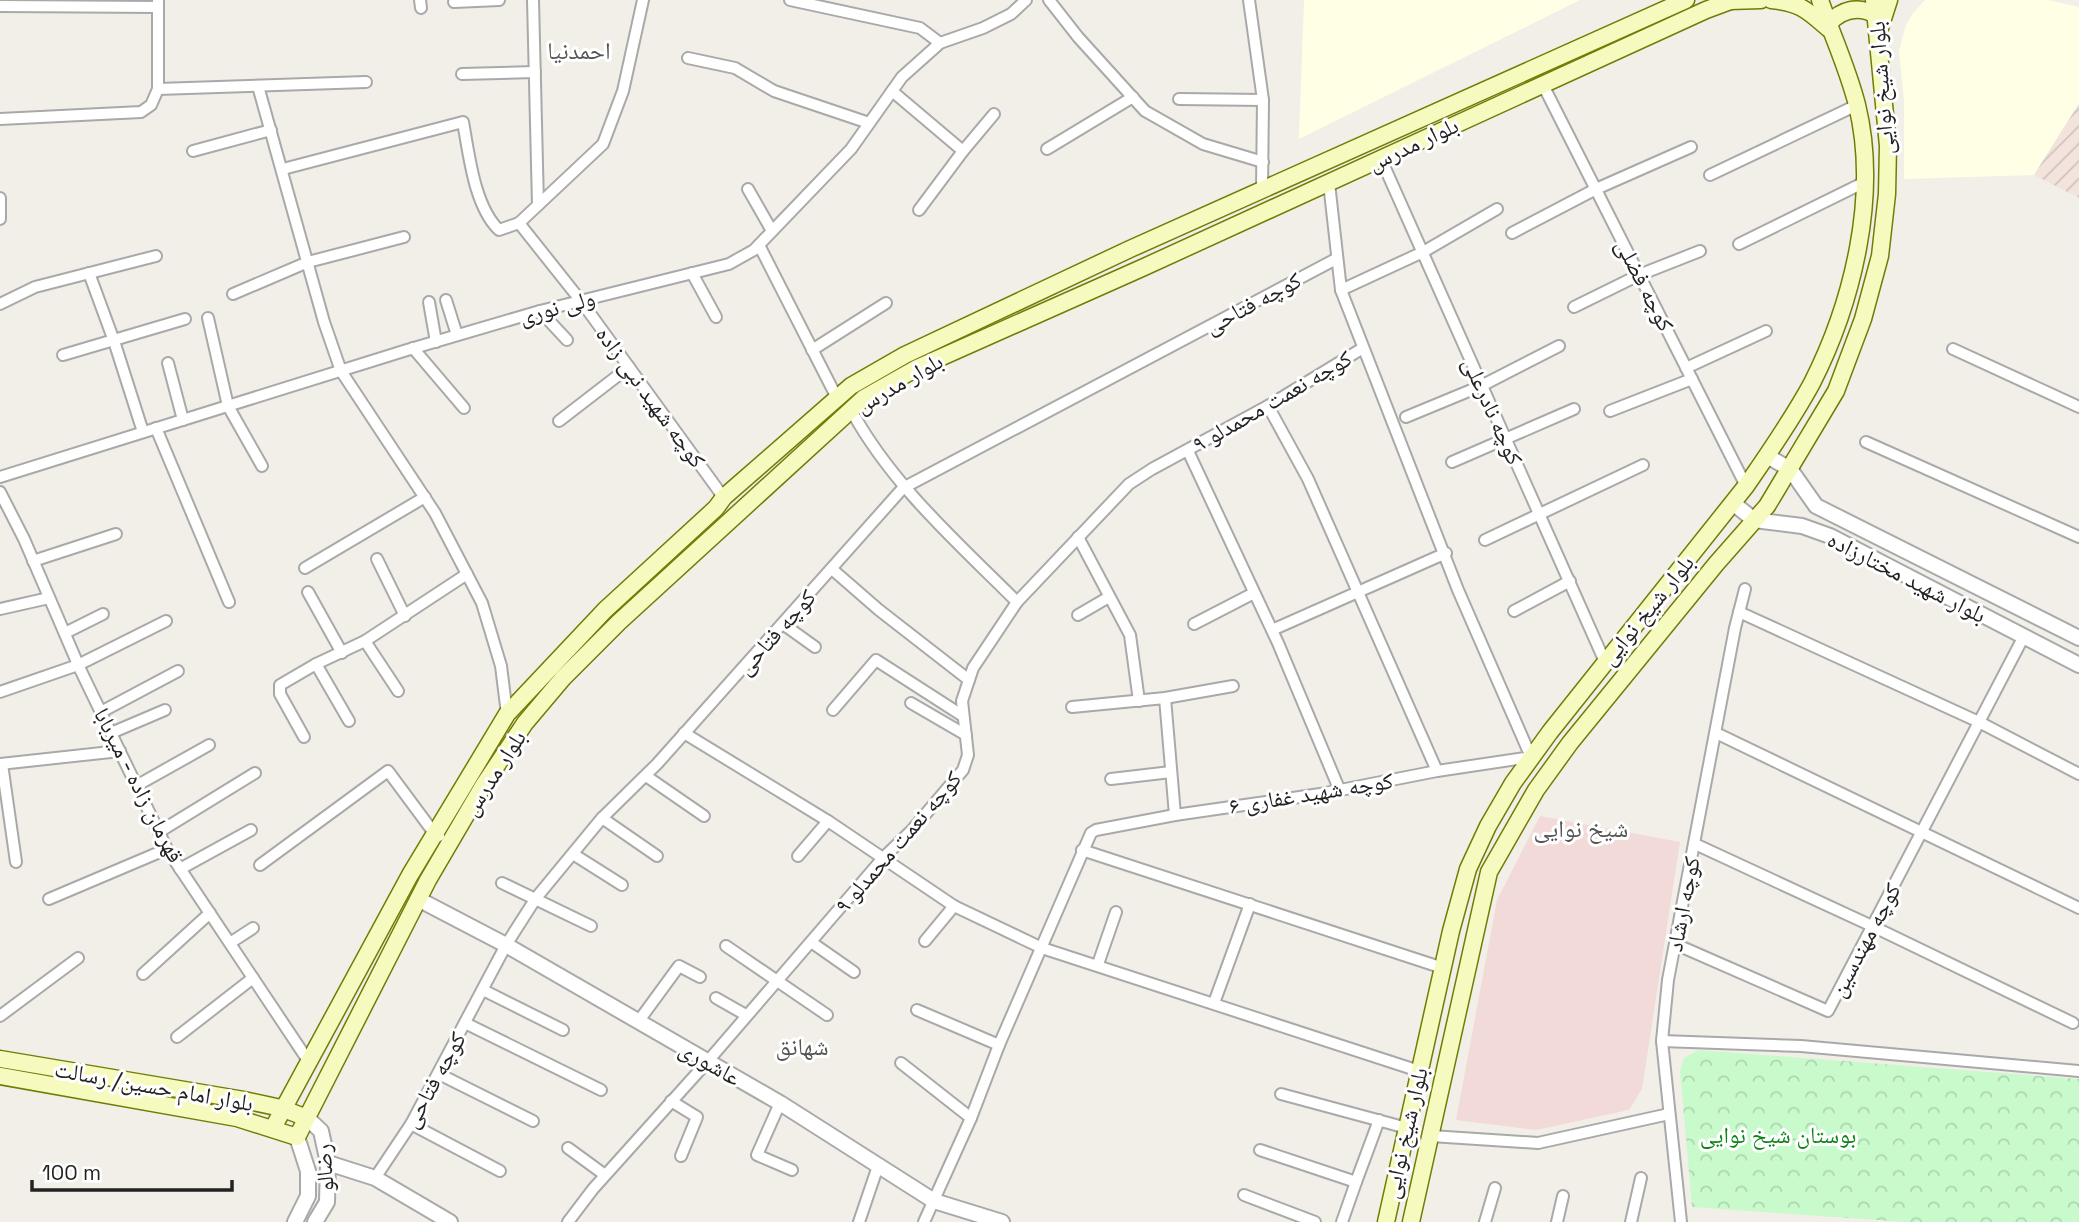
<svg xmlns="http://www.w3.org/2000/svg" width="2079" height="1222" font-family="'Space Grotesk','Noto Naskh Arabic',sans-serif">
<defs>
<pattern id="military-furrows" width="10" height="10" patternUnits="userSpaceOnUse" patternTransform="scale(1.75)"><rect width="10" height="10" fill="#f3e3dd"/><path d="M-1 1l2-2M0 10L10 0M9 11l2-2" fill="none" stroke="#d0c2bd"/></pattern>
<pattern id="park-crowns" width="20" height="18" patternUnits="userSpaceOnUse" patternTransform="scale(1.75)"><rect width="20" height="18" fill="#c8facc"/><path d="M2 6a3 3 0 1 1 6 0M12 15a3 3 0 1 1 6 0" fill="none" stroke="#acd6af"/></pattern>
</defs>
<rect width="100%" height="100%" fill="#f2efe9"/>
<path fill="#f2dad9" d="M1540,816l140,26 -38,247 -13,21 -93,20 -80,-10 41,-220z"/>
<g fill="#ffffe5">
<path d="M1304,0h276l-281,139z"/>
<path d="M1925,0h123l31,7v96l-45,72 -130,4v-78l-5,-50 7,-26 7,-12z"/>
</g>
<path fill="url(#military-furrows)" d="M2079,104v94l-45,-23z"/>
<path fill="url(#park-crowns)" d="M1698,1050l381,29v143h-174l-213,-15 -12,-136 4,-13z"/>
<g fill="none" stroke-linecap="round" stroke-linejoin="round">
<g stroke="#a9a9a9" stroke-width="14">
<g id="minor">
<path d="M420,0l1,8"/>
<path d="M533,0l5,205"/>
<path d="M643,0l-20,91 -20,53 -84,79 62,78 143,197"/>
<path d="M790,0l130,28 20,15"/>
<path d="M1049,0l29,37 67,74 58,33 60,18"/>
<path d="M1249,0l14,100 -1,90"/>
<path d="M454,2l45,-2"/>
<path d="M0,6l158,1"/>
<path d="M688,58l47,10 39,23 95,32"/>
<path d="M462,74l73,-2"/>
<path d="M1543,85l203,401"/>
<path d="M258,86l66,236 17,49 94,142 47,90 19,63 6,48"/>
<path d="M158,89l208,-7"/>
<path d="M892,91l71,60 -44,59"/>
<path d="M1179,99l84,1"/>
<path d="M0,119l141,-7 10,-7 7,-16v-89"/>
<path d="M1047,149l86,-52"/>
<path d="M193,151l78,-21"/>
<path d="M963,151l31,-37"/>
<path d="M1381,159l224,503"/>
<path d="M283,169l180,-47c6,32 11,84 36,108l20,-7"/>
<path d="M1710,175l147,-70"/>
<path d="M748,189l24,42"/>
<path d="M0,198v21"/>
<path d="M1512,233l84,-44 95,-42"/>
<path d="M1739,244l126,-62"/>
<path d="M759,245l78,153"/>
<path d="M89,273l25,68 29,91"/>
<path d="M692,273l24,44"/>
<path d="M1341,290l82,-38 74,-43"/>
<path d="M233,294l75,-32 96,-25"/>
<path d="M446,300l11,35"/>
<path d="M429,302l7,40"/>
<path d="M0,304l35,-17 121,-31"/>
<path d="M1574,307l65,-32 61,-24"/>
<path d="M540,311l27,29"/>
<path d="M208,318l20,88 34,60"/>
<path d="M413,348l51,60"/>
<path d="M1953,349l126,58"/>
<path d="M812,350l74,-47"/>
<path d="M63,355l122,-36"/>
<path d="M168,363l15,57"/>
<path d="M1686,368l80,-37"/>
<path d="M1268,406l40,73 129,292"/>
<path d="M851,410c41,75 106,132 166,192"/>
<path d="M1610,411l82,-32"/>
<path d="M1406,417l75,-31 78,-40"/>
<path d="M559,421l70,-54"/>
<path d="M156,428l73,174"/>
<path d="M1866,442l213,95"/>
<path d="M1188,451l90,192 62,148"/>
<path d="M1452,462l122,-53"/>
<path d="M0,477l407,-127 133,-39 189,-47 25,-14 97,-101 51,-72 38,-34 43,-15 28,-14 15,-14"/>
<path d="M0,492l24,47 56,130 87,180 142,213"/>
<path d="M1078,537l52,98 9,66"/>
<path d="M1485,540l158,-75"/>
<path d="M377,559l28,57"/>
<path d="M33,561l83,-27"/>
<path d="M305,568l120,-71"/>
<path d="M833,570l46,40 90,70"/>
<path d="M308,592l34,61"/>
<path d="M0,609l49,-11"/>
<path d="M1514,611l56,-30"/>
<path d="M1739,612l240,110 100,52"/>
<path d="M1078,615l31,-18"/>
<path d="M783,624l32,23"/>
<path d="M1194,624l60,-31"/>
<path d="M1272,630l174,-77"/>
<path d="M65,633l38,-19"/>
<path d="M365,641l33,50"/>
<path d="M316,664l33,57"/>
<path d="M0,692l78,-27 88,-44"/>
<path d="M1165,698l10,117"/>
<path d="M911,703l55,32"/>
<path d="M1072,707l93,-9 68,-12"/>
<path d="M833,710l43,-50 87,56"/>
<path d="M101,712l77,-41"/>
<path d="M111,733l54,-23"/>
<path d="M684,733l144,88 126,85 88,42 377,123"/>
<path d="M1716,733l363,175"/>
<path d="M304,737l-24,-43v-9l36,-21 49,-23 102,-67"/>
<path d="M0,764l120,-13"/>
<path d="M2,764l14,98"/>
<path d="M646,776l58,40"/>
<path d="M1111,779l60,-7"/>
<path d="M136,786l73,-41"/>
<path d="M602,818l55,38"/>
<path d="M159,832l96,-59"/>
<path d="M1695,844l177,82 201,97"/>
<path d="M1082,850l361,118"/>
<path d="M573,854l49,31"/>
<path d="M798,856l30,-35"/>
<path d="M260,865l128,-94 46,62 5,3"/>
<path d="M180,869l71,-39"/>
<path d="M502,883l89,43"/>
<path d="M49,899l118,-50"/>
<path d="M925,941l29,-35"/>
<path d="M811,942l43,30"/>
<path d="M230,943l23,-15"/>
<path d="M1675,944l153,67 196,-375"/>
<path d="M726,946l101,69"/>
<path d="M1098,964l18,-52"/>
<path d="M143,974l67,-61"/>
<path d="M483,990l80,40"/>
<path d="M716,998l30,17"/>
<path d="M1214,1003l36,-99"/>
<path d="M917,1010l82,35"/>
<path d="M0,1016l78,-58"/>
<path d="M638,1022l41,-56 21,11"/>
<path d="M465,1023l136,67"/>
<path d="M177,1037l76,-59"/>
<path d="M1662,1041l139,5 278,25"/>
<path d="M901,1063l70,55"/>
<path d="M439,1074l94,47"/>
<path d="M1281,1094l126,34"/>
<path d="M671,1101l26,16 -16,39"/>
<path d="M780,1103l-23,52 35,15"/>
<path d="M411,1124l89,47"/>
<path d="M1431,1136l107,7 131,-29"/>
<path d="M568,1148l37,27"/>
<path d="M1260,1150l96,32 23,-62"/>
<path d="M375,1178l36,-54 95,-179 30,-47 66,-80 55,-54 246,-276 433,-229"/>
<path d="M1244,1195l71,27"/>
<path d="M568,1222l25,-33 115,-128 175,-203 29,-28 51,-60 5,-15 -6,-54 11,-33 44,-66 112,-118 23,-15 116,-63 95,-58"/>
<path d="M859,1222l19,-56"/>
<path d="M924,1222l47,-104 28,-73 92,-212 5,-3 79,-15 145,-21 117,-23 94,-14 -73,-167 -117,-300 -12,-107"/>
<path d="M1342,1222l14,-40"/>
<path d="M1485,1222l10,-34"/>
<path d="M1557,1222l6,-26"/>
<path d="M1631,1222l10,-44"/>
<path d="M1681,1222l-19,-181 6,-61 67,-352 10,-39"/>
</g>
</g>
<g stroke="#a9a9a9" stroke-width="18">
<g id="tertiary">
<path d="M1767,456l23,13 26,37 263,132"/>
<path d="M1733,503l21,17 48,6 28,10 249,129"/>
<path d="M418,899l88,46 274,158 154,98 68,21"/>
<path d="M307,1118l14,13 7,32 -1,39 -12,20"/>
<path d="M328,1163l47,15 75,44"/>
<path d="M295,1222l13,-26v-25l-11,-34"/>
</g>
</g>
<g stroke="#707d05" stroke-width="19">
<g id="secondary">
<path d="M1771,0c30,3 36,10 58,29"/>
<path d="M1729,1l32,-1"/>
<path d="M1828,24c14,-15 30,-19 48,-9"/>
<path d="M1880,28l9,-28"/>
<path d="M0,1059l244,41 37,8 26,10"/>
<path d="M0,1076l237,42 60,19 131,-257 55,-94 42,-63 38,-45 56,-56 245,-224 53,-30 225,-100 564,-258 27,-10"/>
<path d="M273,1128l137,-253 97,-161 98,-104 111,-102 8,-11 127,-111 54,-31 225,-106 556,-249"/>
<path d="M1386,1222l65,-291 17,-62 20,-43 25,-43 37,-51 196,-246c23,-33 47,-68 66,-103 41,-81 67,-188 45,-278 -9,-36 -25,-70 -37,-105"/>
<path d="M1411,1222l78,-350 47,-82 34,-47 146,-179 51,-58 69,-115 27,-72 17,-63 7,-62 1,-48 -14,-146"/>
</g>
</g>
<use href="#minor" stroke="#fff" stroke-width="10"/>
<use href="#tertiary" stroke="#fff" stroke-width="14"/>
<use href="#secondary" stroke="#f7fabf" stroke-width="16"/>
</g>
<g text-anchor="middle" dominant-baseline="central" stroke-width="6" stroke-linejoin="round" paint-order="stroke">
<g font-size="23" fill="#222" stroke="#fff">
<text transform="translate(1881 88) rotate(-94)">بلوار شیخ نوایی</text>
<text transform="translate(1413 144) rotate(-25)">بلوار مدرس</text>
<text transform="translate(1645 285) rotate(63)">کوچه فضلی</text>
<text transform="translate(1253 303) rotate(-28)">کوچه فتاحی</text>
<text transform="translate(557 307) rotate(-15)">ولی نوری</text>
<text transform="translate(899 383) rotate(-30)">بلوار مدرس</text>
<text transform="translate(651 397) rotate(54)">کوچه شهید نبی زاده</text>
<text transform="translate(1272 401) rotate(-30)">کوچه نعمت محمدلو ۹</text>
<text transform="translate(1493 411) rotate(66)">کوچه نادرعلی</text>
<text transform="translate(1907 577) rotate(27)">بلوار شهید مختارزاده</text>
<text transform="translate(1647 610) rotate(-51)">بلوار شیخ نوایی</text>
<text transform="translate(776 632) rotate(-48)">کوچه فتاحی</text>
<text transform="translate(494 773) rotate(-57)">بلوار مدرس</text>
<text transform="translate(139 785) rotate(63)">قهرمان زاده - میربابا</text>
<text transform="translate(1311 793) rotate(-9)">کوچه شهید غفاری ۶</text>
<text transform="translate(898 842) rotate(-49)">کوچه نعمت محمدلو ۹</text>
<text transform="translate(1683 904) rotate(-79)">کوچه ارشاد</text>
<text transform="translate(1865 940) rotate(-62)">کوچه مهندسین</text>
<text transform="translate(710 1063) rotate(30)">عاشوری</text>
<text transform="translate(434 1080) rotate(-61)">کوچه فتاحی</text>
<text transform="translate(154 1086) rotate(10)">بلوار امام حسین/ رسالت</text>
<text transform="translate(1405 1133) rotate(-77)">بلوار شیخ نوایی</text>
<text transform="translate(324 1168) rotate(-94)">رضالو</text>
</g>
<g font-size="23" fill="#0c8416" stroke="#fff">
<text x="1778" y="1135">بوستان شیخ نوایی</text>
</g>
<g font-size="24" fill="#555" stroke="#fff">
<text x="579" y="50">احمدنیا</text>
<text x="1581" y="828">شیخ نوایی</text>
<text x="802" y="1046">شهانق</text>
</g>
</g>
<path d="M32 1180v10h200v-10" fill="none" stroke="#222222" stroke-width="3.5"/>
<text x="42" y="1180" font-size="21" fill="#222222" stroke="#ffffff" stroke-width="5" paint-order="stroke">100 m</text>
</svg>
